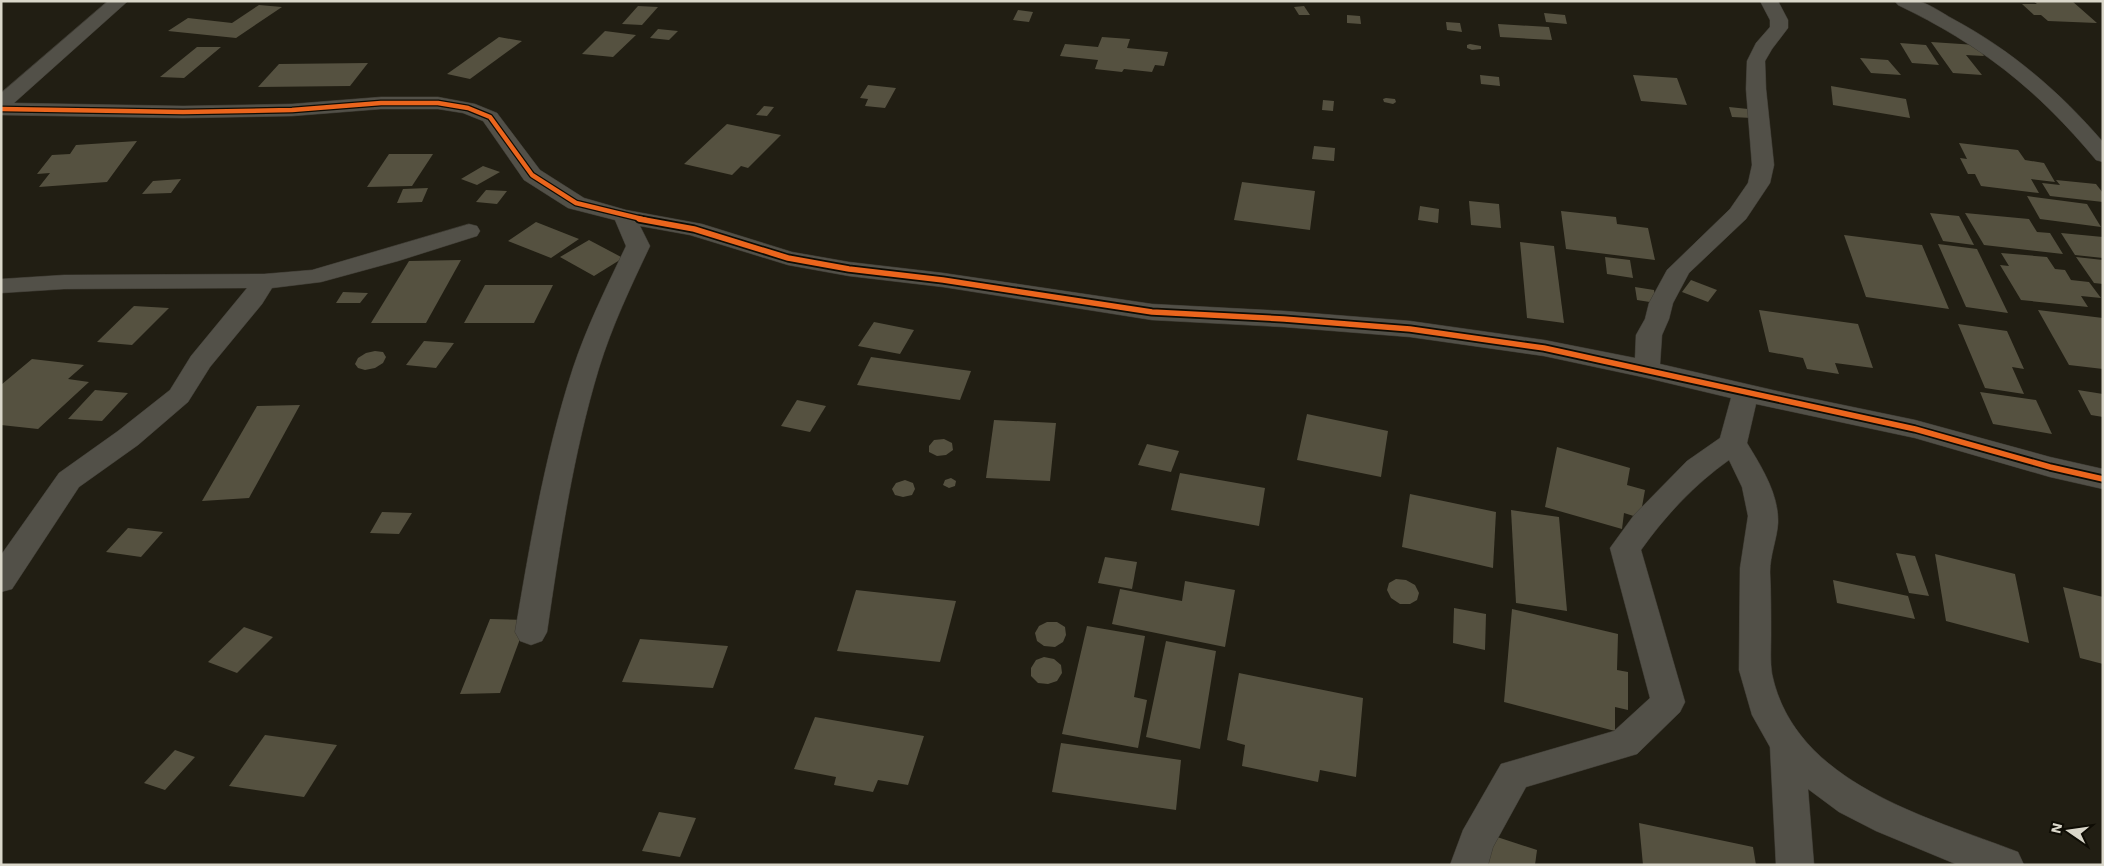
<svg xmlns="http://www.w3.org/2000/svg" width="2104" height="866" font-family="'Work Sans',sans-serif">
<rect width="100%" height="100%" fill="#211e13"/>
<g fill="#555140">
<path d="M2033,1h39l25,22 -49,-2 -7,-6h-7l-12,-11h15z"/>
<path d="M259,5l23,2 -46,31 -68,-7 20,-13 44,5z"/>
<path d="M638,6l20,1 -16,18 -20,-1z"/>
<path d="M1304,6l6,9h-11l-5,-8z"/>
<path d="M1018,10l15,2 -4,10 -16,-2z"/>
<path d="M1544,13l21,2 2,9 -21,-2z"/>
<path d="M1347,15l13,1 1,8 -14,-1z"/>
<path d="M1446,22l14,1 2,9 -15,-2z"/>
<path d="M1498,24l51,3 3,13 -52,-3z"/>
<path d="M658,29l20,2 -9,9 -19,-2z"/>
<path d="M605,31l31,4 -23,22 -31,-3z"/>
<path d="M499,37l23,4 -52,38 -23,-5z"/>
<path d="M1102,37l28,2 -3,9 41,4 -4,14 -9,-1 -3,7 -28,-3 -2,3 -27,-3 3,-9 -38,-4 5,-12 33,3z"/>
<path d="M1931,42l45,3 8,11 -18,-1 16,20 -29,-2z"/>
<path d="M1900,43l26,2 13,20 -27,-2z"/>
<path d="M1470,44l11,2v3l-9,1 -5,-2v-3z"/>
<path d="M197,47h24l-37,31 -24,-1z"/>
<path d="M1860,58l28,2 13,15 -30,-2z"/>
<path d="M368,63l-18,23 -92,1 21,-23z"/>
<path d="M1480,75l19,2 1,9 -19,-2z"/>
<path d="M1633,75l44,3 10,27 -46,-4z"/>
<path d="M868,85l28,3 -11,20 -20,-2 3,-7 -8,-1z"/>
<path d="M1831,86l75,13 4,19 -77,-13z"/>
<path d="M1386,98l9,1 1,3 -3,2 -9,-2 -1,-3z"/>
<path d="M1323,100l11,1 -1,10 -11,-1z"/>
<path d="M764,106l10,1 -7,9 -11,-1z"/>
<path d="M1729,107l19,2 4,9 -20,-1z"/>
<path d="M727,124l54,11 -33,33 -7,-2 -9,9 -48,-11z"/>
<path d="M137,141l-30,41 -68,5 11,-14 -13,1 15,-19 18,-1 6,-9z"/>
<path d="M1959,143l59,7 7,10 19,3 11,19 -24,-3 8,14 -58,-7 -6,-12h-7l-8,-16 7,1z"/>
<path d="M1314,146l21,2 -1,13 -22,-2z"/>
<path d="M389,154h44l-21,32 -45,1z"/>
<path d="M483,166l17,6 -23,13 -16,-6z"/>
<path d="M181,179l-10,14 -29,1 11,-13z"/>
<path d="M2056,180l40,4 7,9v9l-53,-6 -8,-13 18,2z"/>
<path d="M1242,182l73,9 -5,39 -76,-10z"/>
<path d="M428,188l-6,14 -25,1 6,-14z"/>
<path d="M486,190l21,1 -10,13 -21,-2z"/>
<path d="M2027,196l60,8 14,23 -61,-8z"/>
<path d="M1469,201l30,3 2,24 -30,-3z"/>
<path d="M1420,206l19,3 -1,14 -20,-3z"/>
<path d="M1561,211l55,6 1,7 31,4 7,32 -89,-11z"/>
<path d="M1930,213l29,3 15,29 -31,-4z"/>
<path d="M1965,213l64,6 8,13 13,1 13,21 -79,-9z"/>
<path d="M536,222l43,17 -28,19 -43,-17z"/>
<path d="M2061,233l42,4v21l-28,-3z"/>
<path d="M1844,235l78,10 27,64 -83,-12z"/>
<path d="M589,240l34,18 -29,18 -34,-19z"/>
<path d="M1520,242l34,4 10,77 -37,-5z"/>
<path d="M1938,244l39,5 31,64 -42,-6z"/>
<path d="M2001,253l46,4 8,12 10,1 6,10 18,2 12,16 -20,-2 7,11 -67,-7 -21,-35 9,1z"/>
<path d="M1605,257l25,3 3,18 -26,-4z"/>
<path d="M2076,257l27,3v24l-9,-1z"/>
<path d="M461,260l-35,63h-55l38,-62z"/>
<path d="M1691,280l26,10 -9,12 -26,-10z"/>
<path d="M485,285h68l-19,38h-70z"/>
<path d="M1635,287l19,3 2,13 -19,-3z"/>
<path d="M343,292l25,1 -8,10h-24z"/>
<path d="M134,306l35,2 -37,37 -35,-3z"/>
<path d="M1759,310l99,14 15,44 -38,-5 4,11 -32,-5 -4,-11 -34,-6z"/>
<path d="M2038,310l65,8v51l-34,-4z"/>
<path d="M874,322l40,8 -14,24 -42,-8z"/>
<path d="M1958,324l49,7 17,38 -12,-2 12,27 -39,-6z"/>
<path d="M424,341l30,2 -18,25 -30,-3z"/>
<path d="M375,351l8,1 3,5 -3,6 -8,5 -10,2 -7,-2 -3,-4 3,-6 8,-5z"/>
<path d="M871,357l100,14 -11,29 -103,-15z"/>
<path d="M32,359l52,6 -16,14 21,3 -51,47 -37,-4v-40z"/>
<path d="M95,390l33,3 -26,28 -34,-2z"/>
<path d="M2078,390l25,4v23l-12,-2z"/>
<path d="M1980,392l56,8 16,34 -59,-10z"/>
<path d="M797,400l29,6 -16,26 -29,-6z"/>
<path d="M300,405l-51,93 -47,3 55,-95z"/>
<path d="M1307,414l81,17 -7,46 -84,-17z"/>
<path d="M994,420l62,3 -6,58 -64,-3z"/>
<path d="M944,439l8,4 1,7 -7,5 -9,1 -8,-4v-6l5,-6z"/>
<path d="M1147,444l32,7 -8,21 -33,-7z"/>
<path d="M1557,447l73,21 -3,17 18,5 -5,28 -16,-5 -2,16 -77,-22z"/>
<path d="M1180,473l85,15 -6,38 -88,-16z"/>
<path d="M951,478l5,3 -1,5 -6,2 -6,-3 2,-5z"/>
<path d="M905,480l8,3 2,6 -3,6 -9,2 -8,-2 -3,-6 4,-6z"/>
<path d="M1410,494l86,18 -3,56 -91,-21z"/>
<path d="M1511,510l48,7 8,94 -51,-8z"/>
<path d="M382,512l30,1 -13,21 -29,-1z"/>
<path d="M128,528l35,4 -22,25 -35,-5z"/>
<path d="M1896,553l19,3 14,40 -20,-3z"/>
<path d="M1935,554l80,20 14,69 -83,-22z"/>
<path d="M1105,557l32,5 -5,27 -34,-6z"/>
<path d="M1396,579l10,1 9,5 4,8 -2,7 -7,4h-10l-9,-6 -4,-8 2,-7z"/>
<path d="M1833,580l75,16 7,23 -78,-16z"/>
<path d="M1185,581l50,9 -10,57 -113,-23 8,-35 62,12z"/>
<path d="M2063,587l40,10v67l-23,-6z"/>
<path d="M856,590l100,11 -16,61 -103,-11z"/>
<path d="M1454,608l32,6 -1,36 -32,-7z"/>
<path d="M1512,609l106,25 -1,36 11,2v38l-13,-3v24l-111,-29z"/>
<path d="M490,619l37,1 -27,73 -40,1z"/>
<path d="M1047,622h10l8,5 1,8 -3,7 -8,5 -11,-1 -7,-5 -2,-8 4,-7z"/>
<path d="M1087,626l58,10 -11,61 13,3 -9,48 -76,-14z"/>
<path d="M244,627l29,10 -36,36 -29,-11z"/>
<path d="M640,639l88,7 -15,42 -91,-6z"/>
<path d="M1166,641l50,10 -16,98 -54,-12z"/>
<path d="M1044,657l10,2 7,6 1,8 -5,8 -9,3 -10,-1 -7,-7v-8l5,-8z"/>
<path d="M1239,673l124,25 -7,79 -36,-7 -2,12 -76,-16 3,-21 -18,-5z"/>
<path d="M815,717l109,19 -16,49 -30,-5 -5,12 -39,-7 2,-8 -42,-8z"/>
<path d="M265,735l72,10 -33,52 -75,-11z"/>
<path d="M1061,743l120,17 -5,50 -124,-18z"/>
<path d="M175,750l20,7 -30,33 -21,-7z"/>
<path d="M659,812l37,6 -16,39 -38,-6z"/>
<path d="M1639,823l114,24 3,18h-113z"/>
<path d="M1491,835l46,15 -2,15h-48z"/>
</g>
<g fill="none" stroke-linecap="round" stroke-linejoin="round">
<g stroke="#3c3931" stroke-width="1">
<g id="minor">
<path d="M108,1h20l-114,102 169,3 109,-2 89,-7h57l37,7 22,9 43,57 44,28 42,12 76,14 90,28 57,10 94,11 209,31 132,7 126,10 134,19 91,18 1,-23 9,-16 4,-16 18,-33 63,-61 18,-26 4,-18 -6,-76 1,-28 9,-18 14,-16v-7l-10,-19h18l10,19v8l-16,21 -7,12 1,28 8,76 -4,18 -24,36 -57,54 -16,30 -4,16 -7,16 -2,29 130,30 125,26 135,37 53,12v20l-53,-12 -135,-39 -159,-34 -9,39c14,23 32,51 31,80 -1,16 -8,32 -8,49 1,21 1,43 1,64 0,12 -1,26 1,38 23,110 156,143 246,178l6,13h-66l-82,-34 -37,-19 -31,-23 6,76h-38l-6,-118 -18,-32 -13,-45 1,-102 8,-52 -6,-29 -13,-27c-34,24 -64,56 -88,90l44,152 -5,10 -43,42 -111,33 -33,60 -5,18h-38l13,-35 38,-66 113,-33 36,-33 -40,-150 24,-33 53,-54 33,-23 11,-40 -84,-20 -103,-22 -134,-19 -126,-10 -132,-7 -209,-33 -94,-11 -61,-11 -98,-30 -50,-9 10,20c-19,40 -38,80 -51,122 -26,86 -39,175 -52,264l-5,9 -11,4 -11,-4 -5,-9c15,-89 30,-178 58,-264 14,-42 34,-82 53,-122l-11,-26 -47,-12 -44,-28 -41,-59 -20,-8 -25,-4h-57l-89,7 -109,2 -182,-3v-22z"/>
<path d="M1895,1c7,0 17,-1 23,0 12,3 24,12 35,18 58,31 107,73 150,123v20l-7,-2c-59,-71 -115,-115 -198,-155z"/>
<path d="M469,224l8,2 3,5 -3,5 -79,25 -77,21 -49,6 -10,16 -52,63 -22,35 -50,43 -59,42 -67,102 -11,3v-37l58,-82 59,-42 52,-41 21,-34 56,-68 -183,1 -63,4v-14l63,-4 200,-1 48,-4z"/>
</g>
</g>
<use href="#minor" fill="#525048" fill-rule="evenodd"/>
<g stroke="#0e0c04" stroke-width="7">
<path id="cycleway-far1" d="M1,109l182,3 109,-2 89,-7h57l30,5 22,9 42,58 44,28 70,17"/>
</g>
<g stroke="#0e0c04" stroke-width="9">
<path id="cycleway" d="M639,219l55,10 94,29 61,11 94,11 209,32 132,7 126,10 134,19 371,81 135,38 53,12"/>
</g>
<use href="#cycleway-far1" stroke="#eb651d" stroke-width="4.5"/>
<use href="#cycleway" stroke="#eb651d" stroke-width="5.5"/>
</g>
<rect width="2104" height="866" fill="none" stroke="#dad7ca" stroke-width="5"/>
<g transform="translate(2069 831) rotate(283)" stroke="#0e0c04" stroke-width="4" paint-order="stroke">
<path d="M0-4L9 19L0 12L-9 19Z" fill="#dad7ca"/>
<text y="-8" font-size="14" font-weight="bold" text-anchor="middle" fill="#dad7ca">N</text>
</g>
</svg>
